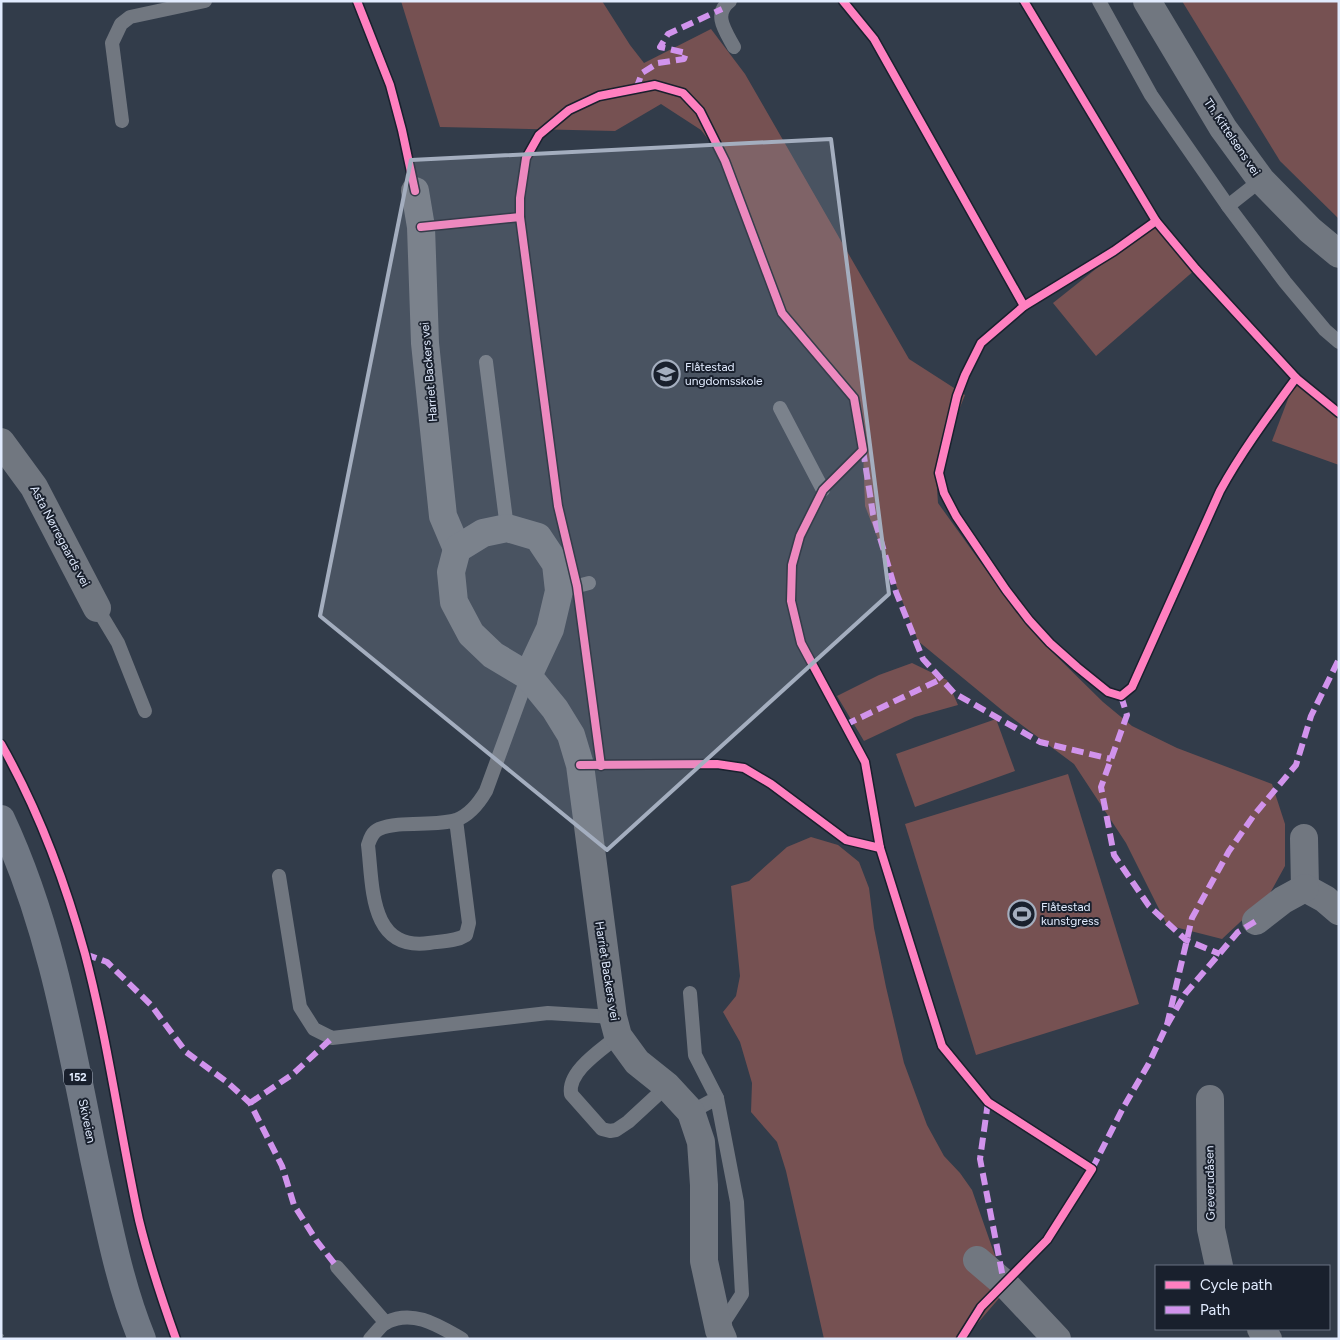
<svg xmlns="http://www.w3.org/2000/svg" width="1340" height="1340" font-family="Figtree,sans-serif">
<rect width="100%" height="100%" fill="#323c4a"/>
<g fill="#765152">
<path d="M401,1h201l28,44 14,18 67,-34 34,45 164,285 56,36 -20,49 -9,30 2,29 61,85 45,56 59,58 29,24 45,22 95,36 13,40v42l-16,29 -47,44 -55,-14 -41,-82 -52,-79 -71,-53 -85,-70 -53,-135 -2,-56 -9,-52 -72,-85 -57,-152 -24,-31 -40,-26 -46,27 -175,-4z"/>
<path d="M1182,1h157v218l-59,-58z"/>
<path d="M1156,221l40,48 -100,87 -43,-53z"/>
<path d="M1296,378l43,35v52l-67,-24z"/>
<path d="M912,663l35,17 11,25 -43,12 -51,24 -27,-45 42,-21z"/>
<path d="M996,719l19,52 -100,36 -19,-53z"/>
<path d="M1068,774l71,230 -163,51 -71,-231z"/>
<path d="M811,837l27,8 21,17 10,26 5,40 12,59 18,76 23,62 17,31 16,17 12,17 28,80 1,26 -37,43h-140l-38,-168 -9,-29 -26,-30 1,-29 -12,-41 -17,-30 13,-16 4,-20 -9,-90 18,-5 38,-34z"/>
</g>
<g fill="none" stroke-linecap="round" stroke-linejoin="round">
<g stroke="#717780" stroke-width="14">
<path d="M730,1c-18,13 -4,31 4,46"/>
<path d="M1099,1l52,94 77,111 57,76 40,48 14,12"/>
<path d="M122,121l-10,-78 9,-19 9,-7 75,-16"/>
<path d="M1228,206l33,-26"/>
<path d="M486,362l21,166"/>
<path d="M780,408l43,82"/>
<path d="M559,591l30,-8"/>
<path d="M97,608l21,35 27,68"/>
<path d="M456,820l13,103 -3,12c-11,7 -24,6 -37,8 -60,8 -56,-57 -61,-98 2,-6 4,-13 11,-16 22,-9 55,-2 77,-9 14,-5 23,-17 30,-29l42,-115"/>
<path d="M279,876l21,131 14,22 18,9 216,-25 65,4"/>
<path d="M690,993l5,62 22,43 -26,14"/>
<path d="M618,1036c-15,13 -51,35 -47,58l31,35 8,2 6,-1 12,-8 39,-36"/>
<path d="M717,1098l20,104 5,92 -22,34"/>
<path d="M337,1267l49,56"/>
<path d="M370,1339c5,-5 11,-14 17,-17 27,-13 52,4 75,17"/>
</g>
<g stroke="#717780" stroke-width="28">
<path d="M1147,1l76,127 38,52 49,50 29,24"/>
<path d="M415,191l6,36 4,116 18,173 14,33"/>
<path d="M1,442l33,45 63,121"/>
<path d="M528,676l22,-47 9,-38 -3,-27 -18,-27 -31,-9 -24,5 -26,16 -6,23 3,30 17,32 22,21 35,21 27,33 16,26 9,30 33,252 5,19 19,26 30,24 24,26 10,30 3,43v76l15,69 4,9"/>
<path d="M1304,838l1,50"/>
<path d="M1305,888l20,11 14,12"/>
<path d="M1256,921l27,-21 22,-12"/>
<path d="M1210,1099l1,130 8,37"/>
<path d="M977,1260l27,23 53,56"/>
<path d="M1261,1329l7,10"/>
</g>
<path stroke="#707884" stroke-width="28" d="M1,819c51,109 70,227 94,344 13,59 24,120 47,176"/>
<path stroke="#6a727c" stroke-width="4" stroke-dasharray="2.5 5" stroke-linecap="butt" d="M1,1335l3,4"/>
<g stroke="#d193ec" stroke-width="6" stroke-dasharray="12 6" stroke-linecap="butt">
<path d="M636,89l6,-16 16,-10 26,-4 2,-6 -26,-6 8,-13 54,-25"/>
<path d="M863,450l10,64 23,78 27,67 31,34 86,49 71,17"/>
<path d="M1121,696l6,19 -26,72 13,68 35,51 37,34 34,14"/>
<path d="M845,725l96,-46"/>
<path d="M85,954l22,8 44,43 35,47 41,30 23,21 32,63 12,39 22,35 21,27"/>
<path d="M1167,1025l25,-107 37,-67 25,-36 42,-50 15,-49 28,-57"/>
<path d="M988,1102l-8,57 24,124"/>
<path d="M250,1103l43,-29 39,-36"/>
<path d="M1092,1169l31,-61 25,-43 19,-40 18,-31 53,-62 18,-11"/>
</g>
<g stroke="#19202d" stroke-width="11">
<g id="cycleway">
<path d="M357,1l33,84 12,45 13,61"/>
<path d="M843,1l31,38 150,267"/>
<path d="M1024,1l132,220 40,48 100,109 43,35"/>
<path d="M520,217v-19l6,-40 13,-23 30,-25 30,-14 56,-11 28,8 17,18 25,50 57,152 72,85 9,52 -40,40 -23,46 -8,29 -1,36 10,42 64,119 15,86 62,198 46,56 104,67 -45,71 -66,67 -20,32"/>
<path d="M1156,221l-42,30 -90,55 -43,37 -16,32 -8,21 -18,77 5,20 12,23 50,74 23,30 21,23 27,24 31,25 13,4 11,-9 88,-196c22,-40 49,-76 76,-113"/>
<path d="M421,227l99,-10 38,289 19,80 24,180"/>
<path d="M1,744c37,65 64,137 84,210 23,87 35,178 54,266 10,41 23,80 37,119"/>
<path d="M580,765l137,-1 27,4 27,16 75,56 34,8"/>
</g>
</g>
<use href="#cycleway" stroke="#ff80c0" stroke-width="8"/>
</g>
<path fill="#a4aebf" fill-opacity="0.2" stroke="#a4aebf" stroke-width="4" stroke-linejoin="round" d="M831,139l58,455 -282,256 -287,-234 91,-456z"/>
<defs>
<g id="school-ring" transform="scale(1.4375)"><circle r="9.5" fill="#19202d" stroke="#a4aebf" stroke-width="1.5"/><path d="M0-5L7-2L0 1L-7-2ZM-4 1L0 2.5L4 1V4Q0 6-4 4Z" fill="#a4aebf"/></g>
<g id="stadium-ring" transform="scale(1.4375)"><circle r="9.5" fill="#19202d" stroke="#a4aebf" stroke-width="1.5"/><path d="M0-5a6.5 5 0 1 0 0 10a6.5 5 0 1 0 0-10ZM-3.5-1.8h7v3.6h-7Z" fill="#a4aebf"/></g>
</defs>
<g fill-rule="evenodd">
<use href="#school-ring" x="666" y="374"/>
<use href="#stadium-ring" x="1022" y="914"/>
</g>
<g text-anchor="middle" dominant-baseline="central" stroke-width="4" stroke-linejoin="round" paint-order="stroke">
<rect fill="#19202d" stroke="#a5aebf" stroke-width="1" x="64" y="1068.5" width="28" height="17" rx="4"/>
<g font-size="11" font-weight="bold" fill="#e1ebfe">
<text x="78" y="1077">152</text>
</g>
<g font-size="12" fill="#e1ebfe" stroke="#19202d">
<text transform="translate(1232 137) rotate(56)">Th. Kittelsens vei</text>
<text transform="translate(429 372) rotate(-95)">Harriet Backers vei</text>
<text transform="translate(60 536) rotate(62)">Asta Nørregaards vei</text>
<text transform="translate(607 971) rotate(81)">Harriet Backers vei</text>
<text transform="translate(87 1121) rotate(78)">Skiveien</text>
<text transform="translate(1210 1183) rotate(-91)">Greverudåsen</text>
</g>
<g font-size="12" fill="#e1ebfe" stroke="#19202d" text-anchor="start">
<text x="685" y="367">Flåtestad<tspan x="685" dy="14">ungdomsskole</tspan></text>
<text x="1041" y="907">Flåtestad<tspan x="1041" dy="14">kunstgress</tspan></text>
</g>
</g>
<rect width="1340" height="1340" fill="none" stroke="#e1ebfe" stroke-width="5"/>
<rect x="1155" y="1265" width="175" height="65" fill="#19202d" stroke="#697181"/>
<rect x="1165" y="1281" width="25" height="8" fill="#ff80c0" stroke="#697181"/>
<text x="1200" y="1290" font-size="15" fill="#e1ebfe">Cycle path</text>
<rect x="1165" y="1306" width="25" height="8" fill="#d193ec" stroke="#697181"/>
<text x="1200" y="1315" font-size="15" fill="#e1ebfe">Path</text>
</svg>
